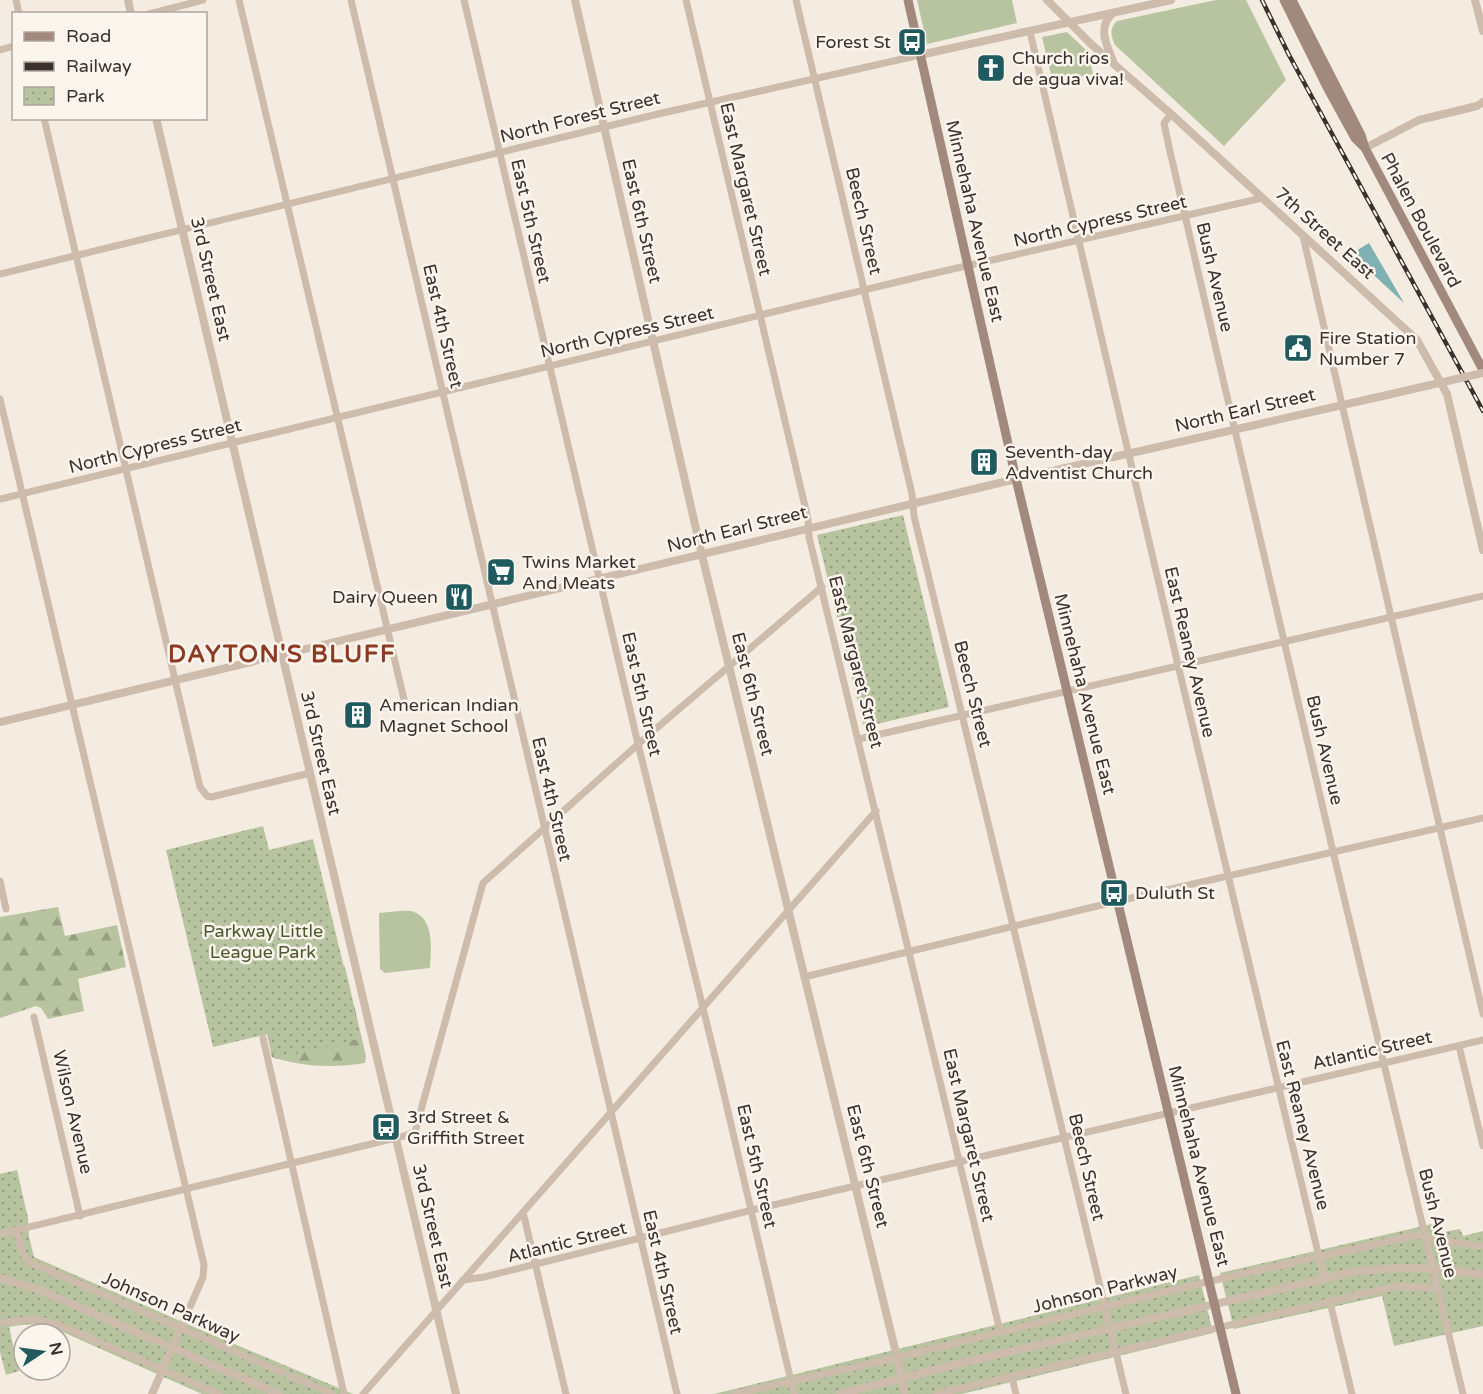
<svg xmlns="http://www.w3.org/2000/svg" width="1483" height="1394" font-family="'Varela Round',sans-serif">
<defs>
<pattern id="forest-firs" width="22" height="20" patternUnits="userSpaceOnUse" patternTransform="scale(1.5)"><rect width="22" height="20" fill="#b8c4a0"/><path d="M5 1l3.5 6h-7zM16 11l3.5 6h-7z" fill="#97a083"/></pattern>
<pattern id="park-dots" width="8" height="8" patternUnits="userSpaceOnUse" patternTransform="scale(1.5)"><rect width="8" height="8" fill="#b8c4a0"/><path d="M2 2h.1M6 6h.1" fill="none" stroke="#97a083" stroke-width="1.8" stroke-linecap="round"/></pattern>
</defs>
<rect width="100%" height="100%" fill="#f4ebe1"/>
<g fill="#b8c4a0">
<path d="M917,0h95l5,23 -90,21z"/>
<path d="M1216,0h30l40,80 -62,66 -109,-101c-4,-9 -6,-17 2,-24z"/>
<path d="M1067,32l21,20 5,22 -40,9 -11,-46z"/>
<path d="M400,911c4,0 11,-1 14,1 21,8 17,39 16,56l-45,5 -5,-4 -1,-56z"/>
</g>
<g fill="url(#forest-firs)">
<path d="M58,907l7,29 52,-11 9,42 -48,12 6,32 -36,8 -7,-11 -5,-2 -36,12v-101z"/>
<path d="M340,962l5,5 21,89 -1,7c-31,5 -63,4 -93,-6l-7,-32z"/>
</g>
<g fill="url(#park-dots)">
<path d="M903,515l46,192 -85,20 -47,-192z"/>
<path d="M263,826l6,24 44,-11 48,199 -86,21 -7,-25 -55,13 -47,-197z"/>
<path d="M17,1170l11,48 1,18 5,21 160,70 159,67h-151l-155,-69c-14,-1 -25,-1 -38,2l10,44 -13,4 -6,-23v-178z"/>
<path d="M1436,1223l3,10 21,-4 3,7 20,-5v95l-89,20 -12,-50 -148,33 -14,-56z"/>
<path d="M1199,1275l14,58 -251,61h-248z"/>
</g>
<path fill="#7fb0b2" d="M1369,243l35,60 -53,-49z"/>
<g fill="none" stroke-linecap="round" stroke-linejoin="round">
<g stroke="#cdbbac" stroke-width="7">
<path d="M16,0l3,14"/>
<path d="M239,0l167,708"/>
<path d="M351,0l326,1394"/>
<path d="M464,0l174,744 81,329 75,321"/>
<path d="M686,0l122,519 1,18 191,794"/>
<path d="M796,0l116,494 2,22 212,878"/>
<path d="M149,14l54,-14"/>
<path d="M1030,32l148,633 146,613"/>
<path d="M0,50l14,-4"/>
<path d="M1171,114l-7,9 5,24 166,713 128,534"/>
<path d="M44,118l156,669 7,9 4,1 99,-24"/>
<path d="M1303,236l180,778"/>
<path d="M0,274l658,-160 262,-59"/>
<path d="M0,399l204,866 -1,12 -31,71"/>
<path d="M0,499l918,-222 344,-79"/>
<path d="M859,739l624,-143"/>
<path d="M0,881l6,28"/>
<path d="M804,977l314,-76 365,-83"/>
<path d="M34,1017l46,199"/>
<path d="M263,1038l81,356"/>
<path d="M1459,1046l24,100"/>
<path d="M523,1212l43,182"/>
<path d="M16,1230l7,24 6,8 303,132"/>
<path d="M0,1234l404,-98 11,-4 68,-249 162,-145 177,-151"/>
<path d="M463,1280l21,-3 268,-67 731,-170"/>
<path d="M1330,1302l22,92"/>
<path d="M0,1323l35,-4 22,5 162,70"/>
<path d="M1012,1377l4,17"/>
<path d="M902,1378l3,16"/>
<path d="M363,1394l513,-583"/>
<path d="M735,1394l152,-34 315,-77 215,-48 19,5 47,6"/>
<path d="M937,1394l442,-104 23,-4 37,3"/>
</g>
<g stroke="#cdbbac" stroke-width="8">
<path d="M128,0l3,14"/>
<path d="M575,0l127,555 200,823"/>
<path d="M1047,0l44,44 80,70 246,226 30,54 36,156"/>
<path d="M1475,0l8,31"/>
<path d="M920,55l251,-55"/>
<path d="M1113,61c-7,-17 -16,-34 0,-48"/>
<path d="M156,118l300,1276"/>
<path d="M1365,148l54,-28 58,-14 6,-4"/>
<path d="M0,722l1016,-243 371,-84"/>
<path d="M0,1278l35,10 244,106"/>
<path d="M152,1394l20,-46"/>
<path d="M840,1394l134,-34 379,-88c46,-6 84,-5 130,3"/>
</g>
<g stroke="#a18a7d" stroke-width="9">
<path d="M908,0l108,479 220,915"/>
<path d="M1284,0l43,87 28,51 8,8"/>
<path d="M1292,0l69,135 4,13 118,222"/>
</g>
<g stroke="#3b302b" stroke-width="4.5">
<path id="rail" d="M1262,0l27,55 194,356"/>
</g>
<use href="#rail" stroke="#fbf5ee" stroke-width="2" stroke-dasharray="7" stroke-linecap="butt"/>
<path stroke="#cdbbac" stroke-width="8" d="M1387,395l96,-22"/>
</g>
<defs>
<g id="bus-square" transform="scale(1.5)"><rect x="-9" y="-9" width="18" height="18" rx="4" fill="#1f5a5e" stroke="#fbf5ee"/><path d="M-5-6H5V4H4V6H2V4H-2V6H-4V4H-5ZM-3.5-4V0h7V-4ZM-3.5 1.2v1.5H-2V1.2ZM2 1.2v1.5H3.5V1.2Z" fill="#fff"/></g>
<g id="church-square" transform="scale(1.5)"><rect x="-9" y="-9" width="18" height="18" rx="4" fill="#1f5a5e" stroke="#fbf5ee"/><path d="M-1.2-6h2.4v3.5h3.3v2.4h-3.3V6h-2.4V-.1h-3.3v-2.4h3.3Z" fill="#fff"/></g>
<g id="civic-square" transform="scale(1.5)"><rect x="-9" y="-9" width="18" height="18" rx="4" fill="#1f5a5e" stroke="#fbf5ee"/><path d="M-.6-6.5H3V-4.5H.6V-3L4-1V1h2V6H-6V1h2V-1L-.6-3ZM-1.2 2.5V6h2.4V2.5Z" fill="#fff"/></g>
<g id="building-square" transform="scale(1.5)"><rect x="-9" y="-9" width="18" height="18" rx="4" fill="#1f5a5e" stroke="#fbf5ee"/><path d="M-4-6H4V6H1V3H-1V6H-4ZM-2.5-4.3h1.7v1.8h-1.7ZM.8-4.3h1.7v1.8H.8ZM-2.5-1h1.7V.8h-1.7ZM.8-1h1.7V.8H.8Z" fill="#fff"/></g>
<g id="supermarket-square" transform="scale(1.5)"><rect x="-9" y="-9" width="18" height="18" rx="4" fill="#1f5a5e" stroke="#fbf5ee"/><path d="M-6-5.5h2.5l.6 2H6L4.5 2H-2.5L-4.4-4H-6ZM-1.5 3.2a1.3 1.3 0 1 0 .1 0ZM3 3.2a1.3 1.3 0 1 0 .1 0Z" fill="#fff"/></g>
<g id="restaurant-square" transform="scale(1.5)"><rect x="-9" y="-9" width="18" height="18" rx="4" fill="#1f5a5e" stroke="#fbf5ee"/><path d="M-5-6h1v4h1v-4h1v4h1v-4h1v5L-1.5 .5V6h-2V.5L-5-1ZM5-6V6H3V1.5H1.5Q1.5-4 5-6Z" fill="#fff"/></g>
</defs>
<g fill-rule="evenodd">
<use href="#bus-square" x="912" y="42"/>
<use href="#church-square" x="991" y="68"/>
<use href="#civic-square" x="1298" y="348"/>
<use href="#building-square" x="984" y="462"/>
<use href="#supermarket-square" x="501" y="572"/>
<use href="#restaurant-square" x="459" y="597"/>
<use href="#building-square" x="358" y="715"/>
<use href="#bus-square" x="1114" y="893"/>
<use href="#bus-square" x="386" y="1127"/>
</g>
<g text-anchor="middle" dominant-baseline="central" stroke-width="5" stroke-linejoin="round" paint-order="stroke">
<g font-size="18" fill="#3b302b" stroke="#fbf5ee" text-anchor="start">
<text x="891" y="42" text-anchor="end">Forest St</text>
<text x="1012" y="58">Church rios<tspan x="1012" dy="21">de agua viva!</tspan></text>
<text x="1319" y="338">Fire Station<tspan x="1319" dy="21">Number 7</tspan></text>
<text x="1005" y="452">Seventh-day<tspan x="1005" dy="21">Adventist Church</tspan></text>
<text x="522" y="562">Twins Market<tspan x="522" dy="21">And Meats</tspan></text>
<text x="438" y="597" text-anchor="end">Dairy Queen</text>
<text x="379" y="705">American Indian<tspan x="379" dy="21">Magnet School</tspan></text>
<text x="1135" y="893">Duluth St</text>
<text x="407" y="1117">3rd Street &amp;<tspan x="407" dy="21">Griffith Street</tspan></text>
</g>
<g font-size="18" fill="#3b302b" stroke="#fbf5ee">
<text transform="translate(580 117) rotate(-14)">North Forest Street</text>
<text transform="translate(746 189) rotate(77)">East Margaret Street</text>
<text transform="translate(1421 220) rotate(62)">Phalen Boulevard</text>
<text transform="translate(531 221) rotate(77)">East 5th Street</text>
<text transform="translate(642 221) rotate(77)">East 6th Street</text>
<text transform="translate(864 221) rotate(77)">Beech Street</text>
<text transform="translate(975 221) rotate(77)">Minnehaha Avenue East</text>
<text transform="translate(1100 221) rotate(-13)">North Cypress Street</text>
<text transform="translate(1325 233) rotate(42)">7th Street East</text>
<text transform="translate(1215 277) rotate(77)">Bush Avenue</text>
<text transform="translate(211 279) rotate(77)">3rd Street East</text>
<text transform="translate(443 326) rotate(77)">East 4th Street</text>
<text transform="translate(627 332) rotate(-13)">North Cypress Street</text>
<text transform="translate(1245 410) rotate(-13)">North Earl Street</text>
<text transform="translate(155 446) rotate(-14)">North Cypress Street</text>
<text transform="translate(737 529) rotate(-14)">North Earl Street</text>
<text transform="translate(1190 652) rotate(77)">East Reaney Avenue</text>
<text transform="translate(856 662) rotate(76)">East Margaret Street</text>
<text transform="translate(642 694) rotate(77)">East 5th Street</text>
<text transform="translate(753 694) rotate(76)">East 6th Street</text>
<text transform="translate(973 694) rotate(76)">Beech Street</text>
<text transform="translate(1085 694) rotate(76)">Minnehaha Avenue East</text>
<text transform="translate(1325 750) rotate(77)">Bush Avenue</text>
<text transform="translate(321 753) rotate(77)">3rd Street East</text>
<text transform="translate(552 799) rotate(77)">East 4th Street</text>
<text transform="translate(1372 1050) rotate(-13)">Atlantic Street</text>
<text transform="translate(73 1112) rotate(77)">Wilson Avenue</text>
<text transform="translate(1303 1125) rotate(76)">East Reaney Avenue</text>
<text transform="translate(969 1135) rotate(77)">East Margaret Street</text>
<text transform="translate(757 1166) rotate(77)">East 5th Street</text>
<text transform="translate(868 1166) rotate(76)">East 6th Street</text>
<text transform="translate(1199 1166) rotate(76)">Minnehaha Avenue East</text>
<text transform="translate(1087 1167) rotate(77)">Beech Street</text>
<text transform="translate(1438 1223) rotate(76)">Bush Avenue</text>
<text transform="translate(433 1226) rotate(77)">3rd Street East</text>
<text transform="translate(567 1242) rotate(-14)">Atlantic Street</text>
<text transform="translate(663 1272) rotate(77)">East 4th Street</text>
<text transform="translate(1105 1289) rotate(-14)">Johnson Parkway</text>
<text transform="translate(171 1307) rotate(24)">Johnson Parkway</text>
</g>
<g font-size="18" fill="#4a5a2e" stroke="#fbf5ee">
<text x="263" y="931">Parkway Little<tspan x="263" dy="21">League Park</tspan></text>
</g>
<g font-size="24" font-weight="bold" letter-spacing="1.5" fill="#8c3b22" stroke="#fbf5ee">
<text x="282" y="654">DAYTON'S BLUFF</text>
</g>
</g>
<rect x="12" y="12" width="195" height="108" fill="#fbf5ee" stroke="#aea6a0" stroke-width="1.5"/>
<rect x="24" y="32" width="30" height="9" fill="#a18a7d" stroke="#aea6a0" stroke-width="1.5"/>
<text x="66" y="42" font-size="18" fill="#3b302b">Road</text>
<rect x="24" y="62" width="30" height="9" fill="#3b302b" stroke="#aea6a0" stroke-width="1.5"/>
<text x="66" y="72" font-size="18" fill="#3b302b">Railway</text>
<rect x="24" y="87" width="30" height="18" fill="url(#park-dots)" stroke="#aea6a0" stroke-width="1.5"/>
<text x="66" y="102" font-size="18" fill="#3b302b">Park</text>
<g transform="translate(42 1352) rotate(77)"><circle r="28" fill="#fbf5ee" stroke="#aea6a0" stroke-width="1.5"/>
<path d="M0-4.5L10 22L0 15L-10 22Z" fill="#1f5a5e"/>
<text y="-9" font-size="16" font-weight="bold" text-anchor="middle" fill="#3b302b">N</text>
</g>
</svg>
